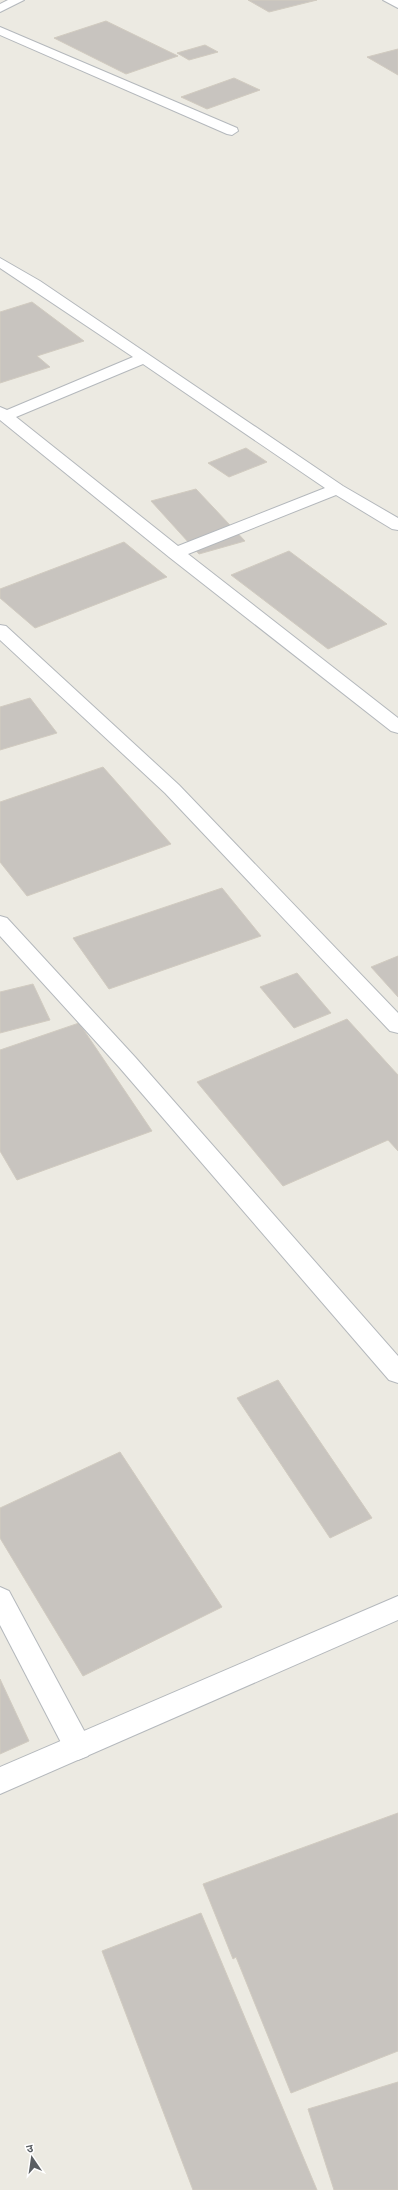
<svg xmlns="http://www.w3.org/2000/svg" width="398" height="2190" font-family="Manrope,'Noto Sans Devanagari',sans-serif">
<rect width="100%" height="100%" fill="#eceae2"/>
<g fill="#c8c4bf" stroke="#d1cbc0">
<path d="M248,0h69l-48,12z"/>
<path d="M106,21l72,35 -52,18 -72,-36z"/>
<path d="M205,45l13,7 -29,8 -12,-7z"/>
<path d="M398,49v26l-31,-18z"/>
<path d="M234,78l26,12 -53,19 -26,-12z"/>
<path d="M32,302l52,39 -47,15 13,11 -50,16v-71z"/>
<path d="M246,448l21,14 -38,15 -21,-14z"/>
<path d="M196,489l49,52 -46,13 -48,-53z"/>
<path d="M124,542l43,35 -132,51 -35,-30v-9z"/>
<path d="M289,551l98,73 -59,25 -97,-74z"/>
<path d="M30,698l27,35 -57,17v-43z"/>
<path d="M103,767l68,77 -144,52 -27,-34v-60z"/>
<path d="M222,888l39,48 -152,53 -36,-51z"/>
<path d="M398,956v41l-27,-30z"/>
<path d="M297,973l34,40 -37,15 -34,-41z"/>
<path d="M33,984l17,36 -50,13v-41z"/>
<path d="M347,1019l51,56v76l-10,-11 -105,46 -86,-104z"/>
<path d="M79,1023l73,108 -135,49 -17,-29v-101z"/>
<path d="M278,1380l94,138 -42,20 -93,-140z"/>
<path d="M120,1452l102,155 -139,69 -83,-138v-30z"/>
<path d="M0,1679l29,62 -29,13z"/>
<path d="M398,1813v238l-107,42 -55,-136 -3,2 -30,-75z"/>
<path d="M201,1913l116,277h-124l-91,-239z"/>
<path d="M398,2082v108h-64l-26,-81z"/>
</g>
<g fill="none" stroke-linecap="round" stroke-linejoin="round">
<g stroke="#b4b8bc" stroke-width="2">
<g id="minor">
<path d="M8,0h16l-24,12v-8z"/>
<path d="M383,0h15v8z"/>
<path d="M0,27l237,101 1,3 -6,4 -5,-1 -227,-99z"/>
<path d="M0,258l40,23 303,205 55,32v12l-6,-1 -56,-34 -148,59 210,164v15l-7,-2 -222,-174 -169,-137v-13l7,3 126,-53 -133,-89zM143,364l182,124 -147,58 -162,-129z"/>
<path d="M0,625l6,1 173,159 219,228v20l-8,-2 -225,-238 -165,-153z"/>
<path d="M0,916l7,2 128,139 263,299v27l-9,-3 -270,-313 -119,-131z"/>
<path d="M0,1587l9,4 79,147 4,9 -4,9 -10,4 -10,-4 -68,-131z"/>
</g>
</g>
<g stroke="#b4b8bc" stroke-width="2">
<path id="tertiary" d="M398,1596v24l-398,174v-27z"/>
</g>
<use href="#minor" fill="#fff" fill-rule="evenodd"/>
<use href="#tertiary" fill="#fff" fill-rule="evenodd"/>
</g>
<g transform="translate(32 2158) rotate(347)" stroke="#ffffff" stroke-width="3" paint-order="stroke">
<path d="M0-3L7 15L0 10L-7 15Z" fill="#5a5e62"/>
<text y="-6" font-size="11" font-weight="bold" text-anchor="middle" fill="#5a5e62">उ</text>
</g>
</svg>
